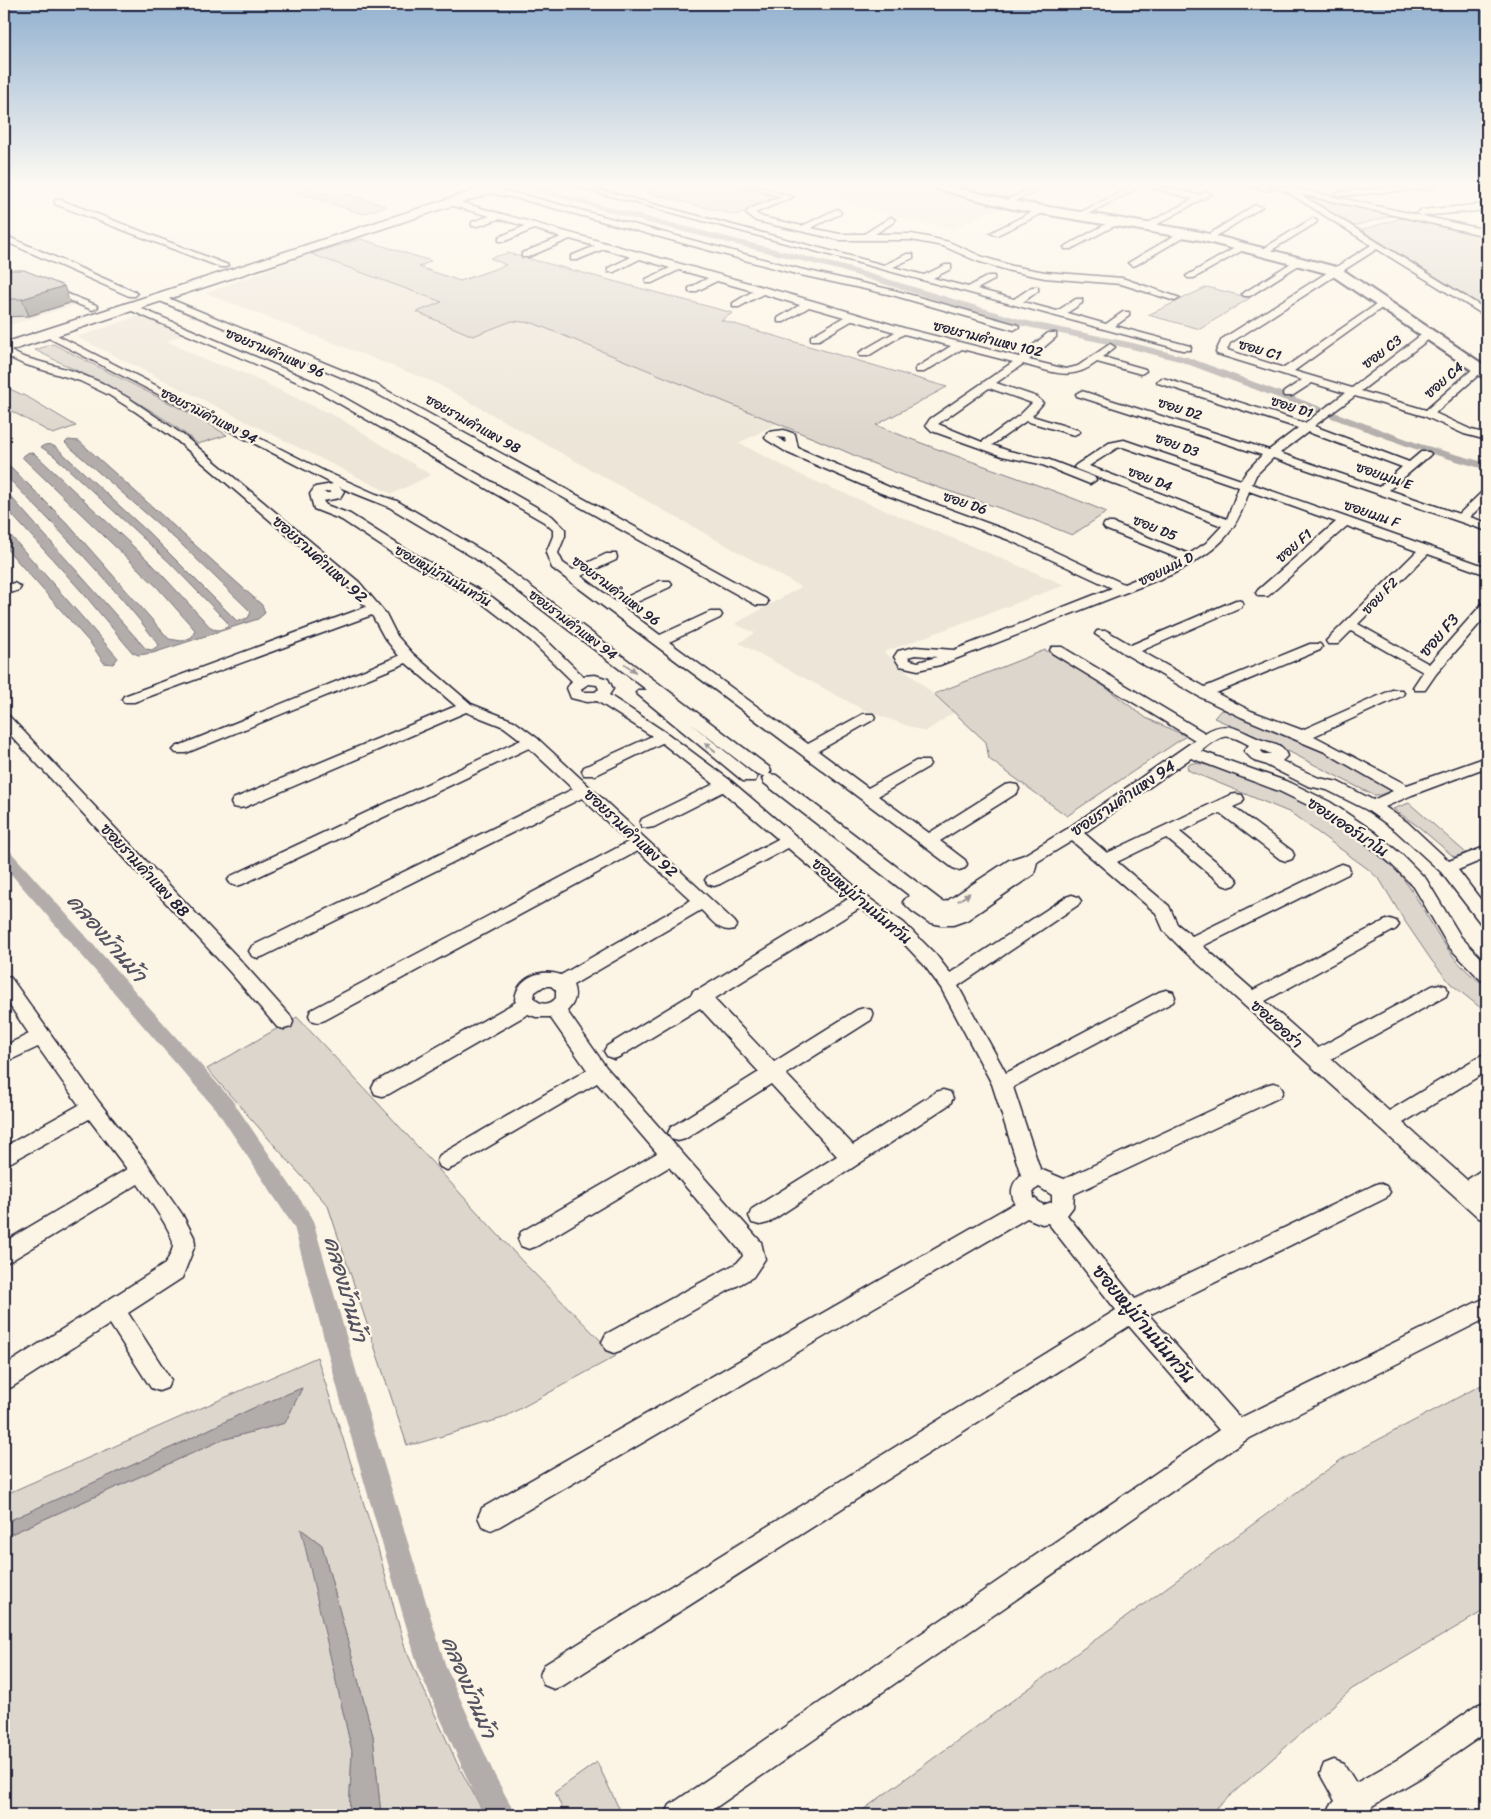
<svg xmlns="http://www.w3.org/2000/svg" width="1491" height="1819" font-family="Sriracha,'Playpen Sans Thai',sans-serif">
<rect width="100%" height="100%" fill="#fcf5e5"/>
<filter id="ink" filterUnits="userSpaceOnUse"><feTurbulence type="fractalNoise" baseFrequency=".02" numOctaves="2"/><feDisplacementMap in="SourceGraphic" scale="10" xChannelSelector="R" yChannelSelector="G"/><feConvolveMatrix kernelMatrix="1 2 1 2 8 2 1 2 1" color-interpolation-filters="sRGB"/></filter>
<g filter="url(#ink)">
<g fill="#ece5d8">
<path d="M790,186h136l76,20 -50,23 -52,-12z"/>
<path d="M311,254l132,48 -25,10 83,12 11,-3 21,2 245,100 -39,20 66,34 260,108 -181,67 70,60 -29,20 -61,-22 -125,-67 16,-10 -20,-9 66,-37 -365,-204 -230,-90z"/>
<path d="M4,276l70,29 -70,22z"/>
<path d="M150,312l42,19 -25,10 40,20 32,10 100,47 92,57 -39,19 -315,-157z"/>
</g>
<g fill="#dcd6cc" stroke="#7f7c84">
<path d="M660,186h79l43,12 -47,17 -88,-22 9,-3z"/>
<path d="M308,188l28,9 12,-3 38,12 -23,8 -67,-22z"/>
<path d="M1303,195l90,19 1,1 -40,11z"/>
<path d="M1405,217l82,19v73l-126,-79z"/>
<path d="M361,239l70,22 -12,6 41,14 46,-16 -16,-7 18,-5 225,60 -12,7 226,67 -71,38c76,32 155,55 231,87l-35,23c-76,-32 -156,-50 -230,-85l-309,-127 -21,-2 -39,15 -56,-24 25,-10 -131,-48z"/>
<path d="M1207,287l43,11 -50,31 -52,-14z"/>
<path d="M53,344l146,74 28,17 -29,9c-48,-40 -107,-66 -163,-94z"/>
<path d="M4,386l27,13 45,27 -23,8 -49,-27z"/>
<path d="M1045,650l48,28 53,40 40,18 -119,80 -78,-57 -3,-17 -52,-48z"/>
<path d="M1221,710l10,1 102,43 53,30 6,6 -12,5h-7l-91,-47 -68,-30z"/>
<path d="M1193,763c18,1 37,9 54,16 44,16 72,31 110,58 16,12 32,24 45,40 24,31 38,71 67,96 6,5 12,9 18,14v26l-36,-29 -19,-23 -28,-41 -24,-40 -12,-11 -77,-56 -99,-41 -4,-2 -1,-5z"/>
<path d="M1409,803l57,50 -12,4 -35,-30 -26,-18z"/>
<path d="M297,1017l80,85 145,159 94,95 -113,62 -84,25 -12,2 -79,-239 -121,-137z"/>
<path d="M317,1357l60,188 28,103 52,115 28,52h-104l-8,-79 -51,-191 -20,-15 50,221 -3,64h-345v-278l218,-97 63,-17 17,-35 -51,21 -74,36 -173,78v-28z"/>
<path d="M1487,1382v227l-135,80 -144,126h-352l486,-356z"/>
<path d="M597,1762l25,53h-57l-10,-23z"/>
</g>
<g fill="#b2adab" stroke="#78757e">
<path d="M68,440l11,1 183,164 3,8 -7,6 -105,34 -15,2 -6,-3 -49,-59 -79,-87v-17l142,160 6,1 7,-5c-46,-61 -101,-116 -155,-171v-12l3,1 60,60 102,116 13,2 10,-4 3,-7 -38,-43 -135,-130 7,-5 6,2 118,111 59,64 7,1 9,-3 -1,-5 -57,-59 -117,-108 -12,-8c6,-4 10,-3 16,1l92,85 88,88 11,-3 3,-6 -70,-68 -116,-101z"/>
<path d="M4,528l114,130 -5,6 -9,-1 -13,-19 -87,-98z"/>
<path d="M302,1388l-17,35 -63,17 -218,97v-14l173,-78 74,-36z"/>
<path d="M301,1529l21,16 51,191 8,79h-32l3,-64z"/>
</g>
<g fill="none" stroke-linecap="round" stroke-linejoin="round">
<g fill="#b2adab" fill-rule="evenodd">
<path d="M520,186h11l119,32 194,48 179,54 110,23 54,14 233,87 67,19v7l-75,-22 -233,-87 -47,-12 -114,-24 -180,-55 -194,-48z"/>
<path d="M4,849l6,2 222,249 80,117 55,192 79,258 49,109 21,39h-31l-10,-19 -56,-126 -76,-261 -49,-182 -76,-115 -214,-246z"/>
</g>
<path stroke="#545362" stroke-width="1" stroke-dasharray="3 2.5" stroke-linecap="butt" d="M4,191l20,-5"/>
<g stroke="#22223b" stroke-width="3">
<g id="street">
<path d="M573,186h12l299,79 23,-11h6v4l-20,9 31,8 21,-10h6v4l-18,9 35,9 20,-11h6v4l-17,9 37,10 18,-12h6v4l-15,11 34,9 19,-12h6v4l-15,10 39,11 17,-12h6v4l-14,10 75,20 1,2 -1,2h-8z"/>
<path d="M745,186h11l37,11 -38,16 7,4 40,9 35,-17 4,3 -1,2 -29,14 29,6h24l27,-17 4,3 -1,2 -19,12h36l16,3 22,5 34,15 29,9 33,6 77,6 58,20 -5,3 -54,-17 -76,-6 -35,-7 -33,-10 -34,-15 -32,-6h-71l-84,-19 -10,-7 3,-5 32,-12z"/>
<path d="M1036,186h10l-39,19 -7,-2z"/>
<path d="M1133,186h9l-62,32 -7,-2z"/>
<path d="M1147,186h12l40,9 8,-3 4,2 -62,35 -4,-3 1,-2 47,-25z"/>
<path d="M1250,186h13l9,3 -4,2z"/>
<path d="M1271,186l18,1 198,43v6l-187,-42 187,116v7l-110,-68 -147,94 -3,7 57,18 99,-68 3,1v4l-92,66 58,17 73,-56h8v4l-72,55 65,19 49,-43h8l1,2 -1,2 -48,42 37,17 15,4v6l-23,-6 -40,-18 -69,-20 -41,30 95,36 12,-10h8l2,2 -2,2 -40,34 70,24 24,-23 4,-1v10l-17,17 17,6v8l-214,-73 -17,17 -4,9 235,83v8l-59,-21 -70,70 71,40 53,-60 5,-1v12l-51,59 -11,16h-10l-2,-3 10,-15 -72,-41 -13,13h-10l-2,-3 91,-90 -70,-25 -79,70h-10l-2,-3 2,-3 78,-68 -87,-31c-15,48 -33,59 -76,83l-233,91 -22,5 -18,-4 -6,-9 4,-6 17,-4 39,3 158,-62 -103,-48 -128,-47 -93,-40 -21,-13 -2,-2 3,-6 16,-2 11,4 3,14 91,39 128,47 107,50 39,-16 17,-9 -75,-30 -2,-3 2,-3h8l76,31 17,-11 16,-17 -146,-57 -2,-2 2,-2 33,-22 15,-3 117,40 6,-9 15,-16 -185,-59 -1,-2 5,-3 4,1 184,58 29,-22 -140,-45 -1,-2 5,-3 4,1 139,44 40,-30 -33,-10 -20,13h-8l-1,-2 1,-2 18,-12 -85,-26 -1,-2 6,-13 149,-94 -85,-54zM1308,432l94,35 -23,20 -99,-34zM777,437l8,1 1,5zM1123,447l116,40 -12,32 -138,-53 28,-18zM915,655l22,2 -19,5 -8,-2 -2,-3z"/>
<path d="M1411,186h27l-4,2 -95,8 -4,-2 4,-2z"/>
<path d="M484,188l40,7 276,74 97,22 121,34 1,2 -5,3 -122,-35 -96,-21 -276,-75 -36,-7z"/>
<path d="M55,200h6l167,65 -2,2h-6l-165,-63z"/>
<path d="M446,200h6l361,101 94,28 112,28 29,-24h8v4l-27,23 37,9 12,-3 32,-22 5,3 -12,10 42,12 1,2 -5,3 -44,-12c-26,20 -44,10 -74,2l-27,19 41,14 6,6 -11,13 46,14 2,2 -6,3 -48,-14 -34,24 17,6 38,8 47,18 2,3 -6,4 -50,-20 -38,-8 -70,-25 -6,-6 4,-6 83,-57 -51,-13 -38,23h-8l-1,-2 1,-2 35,-22 -47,-12 -36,22h-8l-1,-2 1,-2 35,-20 -42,-12 -34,20h-8v-4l33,-19 -35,-10 -25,15h-6v-4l22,-13 -37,-11 -24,13h-6v-4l20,-12 -36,-10 -22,11h-6v-4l19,-10 -29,-8 -27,13h-6v-4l24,-11 -30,-9 -26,13h-6v-4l23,-11 -27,-8 -27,11h-6v-4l24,-10 -25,-7 -42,18h-6v-4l39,-16 -27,-8 -29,12h-6v-4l26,-11 -26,-7 -21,7h-6v-4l18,-6 -44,-12zM989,388l43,15 -12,12 -38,27 -44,-18z"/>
<path d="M1487,204v6l-66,6 -4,-3 4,-3z"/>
<path d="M1255,205l7,2 -52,33 -7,-2z"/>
<path d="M1042,207l3,1v4l-48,23 -7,-2z"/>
<path d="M1117,218l3,1v4l-49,26h-6l-1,-2z"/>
<path d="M1313,218l4,3 -1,2 -51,31 -3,1 -4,-3z"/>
<path d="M1184,230l4,3 -1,2 -51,30 -3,1 -5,-3z"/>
<path d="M4,235l131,57 2,2 -2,2h-6l-125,-55z"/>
<path d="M1242,244l4,3 -1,2 -51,29h-6l-2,-2z"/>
<path d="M1299,258l3,1v4l-52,33h-6l-2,-2z"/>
<path d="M4,269l92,36 2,2 -5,3 -3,-1 -86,-34z"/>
<path d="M158,294l215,89 393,216 2,3 -2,3h-10l-391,-218 -210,-88v-4z"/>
<path d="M128,303l194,82 230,131 13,13v7l-7,17 5,10 10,7 33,-16h10l1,3 -1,3 -35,16 35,26 44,-21h10l2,3 -2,3 -46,21 36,27 50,-23h10l2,3 -2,3 -51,24 139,102 55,-30h10l2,3 -2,3 -55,31 50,37 48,-27h12l2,3 -2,3 -50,29 51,37 76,-48 6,-1 6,1 2,4 -2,4 -77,48 25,19 2,4 -2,4 -6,2 -6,-2 -401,-300 -6,-15 7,-17v-6l-9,-8 -230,-133 -189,-81v-4z"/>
<path d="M47,330l277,141 52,23 21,7 89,52 283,214 2,4 -2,3 7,1 167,127 4,-1 62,-41 15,-5 43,-26 128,-89 -143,-87 -2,-3 2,-3h10l143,86c23,-15 35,-1 57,7 11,4 20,2 25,16l-5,5 37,17 19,4 35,18 20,-9 -68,-39 -84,-35 -43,-21 -73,-42 -30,-20 2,-3h10l24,14 105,-45 5,1 2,3 -2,3 -100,44 64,36 105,-43h10l2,3 -2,3 -104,43 35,18 51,19 90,-40h10l2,3 -2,3 -88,40 93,49 80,-28v10l-75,28 -27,12 22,15 42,39 38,-15v12l-29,12 29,38v18l-6,-2 -40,-52 -46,-42 -28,-20 -40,-20 -19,-4 -44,-22 -10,-3 -10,-10 5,-6c-25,-14 -26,-10 -48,6l90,32 39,19 43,29 29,24 24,24 35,58 26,27v18l-6,-2 -32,-33 -35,-60 -24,-24 -29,-24 -43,-29 -39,-19 -88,-33 -107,75 23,20 123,-58 6,-1 6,1 2,4 -2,4 -9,4 59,44 2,4 -2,4 -6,2 -6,-2 -60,-46 -40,19 55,45 3,4 -3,4 -6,2 -6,-2 -57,-47 -49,24 52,44 8,18 15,12 144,-70 6,-2 6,2 2,4 -2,4 -145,72 50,44 131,-69 6,-2 6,2 3,4 -3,4 -131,72 53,47 114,-62 7,-2 7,2 2,5 -2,5 -115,63 58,52 91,-55 7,-3v18l-84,52 64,57 13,-9 7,-3v20l-6,5 6,5v22l-8,-2 -296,-268 -19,-19 -8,-18 -84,-72 -35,21 -3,12 -67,46 -14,5h-13l-12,-3 -16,-11 -9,-9 3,-4 4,-2 -146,-113 -2,-4 2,-3 -7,-1 -67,-52 67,54 -2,4h-12l-107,-88 2,-3h9l-171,-131 -87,-52 -50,-20 5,4 -4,7 -17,3 3,4 24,9 52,33 90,50 48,37 43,42 12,-1 13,4 5,10 -4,6 59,39 63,47 135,115 38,27 32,32 14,18 116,-76 6,-2 6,2 3,4 -3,4 -120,81 48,87 153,-81 7,-2 7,2 2,5 -2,5 -160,85 27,82 24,10 202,-94 7,-2 7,2 3,6 -3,6 -206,97 -1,13 -6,8 68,84 237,-113 7,-3 7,3 4,6 -4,6 -237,117 91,103 247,-121v21l-241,122 -541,375h-40l5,-10 549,-375 -90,-104 -565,359 -10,4 -10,-4 -4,-10 4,-10 572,-355 -68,-87 -6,1 -15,-6 -527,308 -9,4 -9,-4 -4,-9 4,-9 533,-305c-6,-11 -3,-20 6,-28l-29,-91 -51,-96 -17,-23 -32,-34 -32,-23 -146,91 60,63 83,-52 7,-2 7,2 2,5 -2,5 -85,54 67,71 83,-53 7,-2 7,2 3,6 -3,6 -182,119 -8,2 -8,-2 -3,-7 3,-7 85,-53 -66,-72 -86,55 -7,2 -7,-2 -3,-6 3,-6 88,-55 -59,-64 -79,48 -7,3 -7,-3 -3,-5 3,-5 85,-52 1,-3 7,-2 148,-90 -60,-51 -68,36 -6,2 -6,-2 -3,-4 3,-4 70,-37 -55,-47 -69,35 -6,1 -6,-1 -2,-4 2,-4 72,-35 -52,-41 -66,32h-12l-2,-4 2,-4 68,-31 -55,-35 -10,1 -16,-4 -4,-10 5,-7 -42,-41 -48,-37 -90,-50 -50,-33 -28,-11 -4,-15 5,-7 18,-3 -290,-149v-4zM329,491l2,2h-8zM588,684l9,1 2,4 -4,3h-13l-1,-3zM1262,750l9,4h-7l-3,-3zM1039,1187l13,8v7l-9,3 -9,-7 -1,-7z"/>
<path d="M4,348l19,9 50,14 29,12 28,16 53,36 176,147 27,32 11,22 16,18 58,50 43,17 23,17 197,183 3,4 -3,4c-14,5 -23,-10 -33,-19l-128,75c4,10 2,18 -6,26l39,56 155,175 4,17 -12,18 -131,73 -8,3 -8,-3 -4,-8 4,-8 131,-71 6,-7 -1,-3 -73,-86 -132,79 -8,3 -8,-3 -3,-7 3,-7 136,-79 -60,-70 -143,84 -7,3 -7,-3 -3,-6 3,-6 147,-85 -37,-53h-14l-8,-3 -139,80 -7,2 -7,-2 -3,-6 3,-6 141,-80 -1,-2c2,-23 26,-32 46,-25l130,-75 -53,-49 -313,169 -7,2 -7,-2 -2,-5 2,-5 317,-168 -46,-44 -318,158 -6,2 -6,-2 -3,-5 3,-5 321,-157 -44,-41 -286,136 -6,2 -6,-2 -3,-4 3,-4 290,-136 -17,-13 -38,-15 -221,95 -6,1 -6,-1 -2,-4 2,-4 223,-93 -50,-43 -220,90h-10l-3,-3 3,-3 223,-91 -15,-19 -12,-22 -238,87h-10l-2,-3 2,-3 242,-89 -17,-19 -174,-149 -39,-27 -27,-17 -29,-14 -57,-17 -19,-9zM544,986h7l5,4v8c-6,7 -16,8 -22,0l1,-6z"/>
<path d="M14,583l7,4 -2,3 -15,5v-9z"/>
<path d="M4,715l5,1 233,246 49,55 2,5 -2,5 -7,2 -7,-2 -47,-55 -226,-244z"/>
<path d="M4,976l7,2 88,124 49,63 34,49 12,23 1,8 -13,33 -54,35 43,67 -4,8 -8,3 -8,-3 -41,-64 -98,63 -8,3v-24l161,-102c3,-5 7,-12 8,-18 2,-13 -27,-50 -35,-62l-126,76 -8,3v-21l123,-73 -38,-50 -85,47v-19l75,-42 -41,-58 -34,16v-17l25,-12 -25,-37z"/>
<path d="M1487,1701v31l-67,46 -48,28 3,9h-49l5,-10 4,-4 -15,-27 4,-10 10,-4 10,4 12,19 44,-25 77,-53z"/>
</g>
</g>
<g stroke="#22223b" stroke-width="4">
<path id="secondary" d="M932,186h17l64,15 188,31 139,36 147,99v11l-5,-1 -152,-103 -130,-34 -187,-31 -80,-21z"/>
</g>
<g stroke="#22223b" stroke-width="3">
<path id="primary" d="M488,186h17l-2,3 -499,164v-10z"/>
</g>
<use href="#street" fill="#fcf5e5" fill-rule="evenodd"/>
<use href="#secondary" fill="#fcf5e5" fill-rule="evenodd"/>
<use href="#primary" fill="#fcf5e5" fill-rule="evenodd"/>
</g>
<path fill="#aaa6a1" stroke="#22223b" d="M4,272l66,31 -41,13 -25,1z"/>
<path fill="#8b8783" stroke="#22223b" d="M64,286l6,17 -41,13 -7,-17z"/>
<path fill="#c6c1bb" stroke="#22223b" d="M11,270h13l40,16 -42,13h-18v-27z"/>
<defs><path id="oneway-solid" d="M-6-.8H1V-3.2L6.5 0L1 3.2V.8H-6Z" transform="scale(1.25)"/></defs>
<g fill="#9a9698">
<use href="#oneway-solid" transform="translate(630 668) rotate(37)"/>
<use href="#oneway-solid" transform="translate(710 747) rotate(-142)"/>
<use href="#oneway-solid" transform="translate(964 897) rotate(-33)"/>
</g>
</g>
<linearGradient id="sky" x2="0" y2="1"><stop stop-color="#92b1d0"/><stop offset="0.42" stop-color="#fefaf3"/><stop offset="1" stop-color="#fefaf3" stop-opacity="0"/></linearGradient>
<rect width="1491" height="440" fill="url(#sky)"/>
<g text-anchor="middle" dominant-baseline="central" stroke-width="4.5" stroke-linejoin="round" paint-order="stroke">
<g font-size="14" fill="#22223b" stroke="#fcf5e5">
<text transform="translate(988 339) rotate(14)">ซอยรามคําแหง 102</text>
<text transform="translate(1260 350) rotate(16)">ซอย C1</text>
<text transform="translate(1382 352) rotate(-37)">ซอย C3</text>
<text transform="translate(275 353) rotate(23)">ซอยรามคําแหง 96</text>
<text transform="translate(1444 380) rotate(-41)">ซอย C4</text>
<text transform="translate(1292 407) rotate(18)">ซอย D1</text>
<text transform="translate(1180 409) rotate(18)">ซอย D2</text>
<text transform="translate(209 416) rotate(27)">ซอยรามคําแหง 94</text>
<text transform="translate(473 424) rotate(29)">ซอยรามคําแหง 98</text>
<text transform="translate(1177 445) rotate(20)">ซอย D3</text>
<text transform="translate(1384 476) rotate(19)">ซอยเมน E</text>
<text transform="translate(1150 479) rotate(21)">ซอย D4</text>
<text transform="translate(965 503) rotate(19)">ซอย D6</text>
<text transform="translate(1372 514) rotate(19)">ซอยเมน F</text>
<text transform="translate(1155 528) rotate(22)">ซอย D5</text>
<text transform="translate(1294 546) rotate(-41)">ซอย F1</text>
<text transform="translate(1166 569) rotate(-26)">ซอยเมน D</text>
<text transform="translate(443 576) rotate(30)">ซอยหมู่บ้านนันทวัน</text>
<text transform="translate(616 591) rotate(37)">ซอยรามคําแหง 96</text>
<text transform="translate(1380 596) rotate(-46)">ซอย F2</text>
<text transform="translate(573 625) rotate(37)">ซอยรามคําแหง 94</text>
</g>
<g font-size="16" fill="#22223b" stroke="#fcf5e5">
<text transform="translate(320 559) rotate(42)">ซอยรามคําแหง 92</text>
<text transform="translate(1439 635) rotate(-49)">ซอย F3</text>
<text transform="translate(1123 798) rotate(-34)">ซอยรามคําแหง 94</text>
<text transform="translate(1348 827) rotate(34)">ซอยเออร์บาโน</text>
<text transform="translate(631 833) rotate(43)">ซอยรามคําแหง 92</text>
<text transform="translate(145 870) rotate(47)">ซอยรามคำแหง 88</text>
<text transform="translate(862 901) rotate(40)">ซอยหมู่บ้านนันทวัน</text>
<text transform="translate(1277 1024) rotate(42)">ซอยออร่า</text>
</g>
<g font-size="19" fill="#22223b" stroke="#fcf5e5">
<text transform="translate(1144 1324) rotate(50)">ซอยหมู่บ้านนันทวัน</text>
</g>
<g font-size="21" font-style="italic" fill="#545362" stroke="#fcf5e5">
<text transform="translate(107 938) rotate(49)">คลองบ้านม้า</text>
<text transform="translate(346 1289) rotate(74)">คลองบ้านม้า</text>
<text transform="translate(469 1687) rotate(67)">คลองบ้านม้า</text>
</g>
</g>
<rect width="1491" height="1819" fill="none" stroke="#fcf5e5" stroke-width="20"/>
<rect x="10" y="10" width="1471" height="1799" fill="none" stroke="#22223b" stroke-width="2" filter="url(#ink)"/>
</svg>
